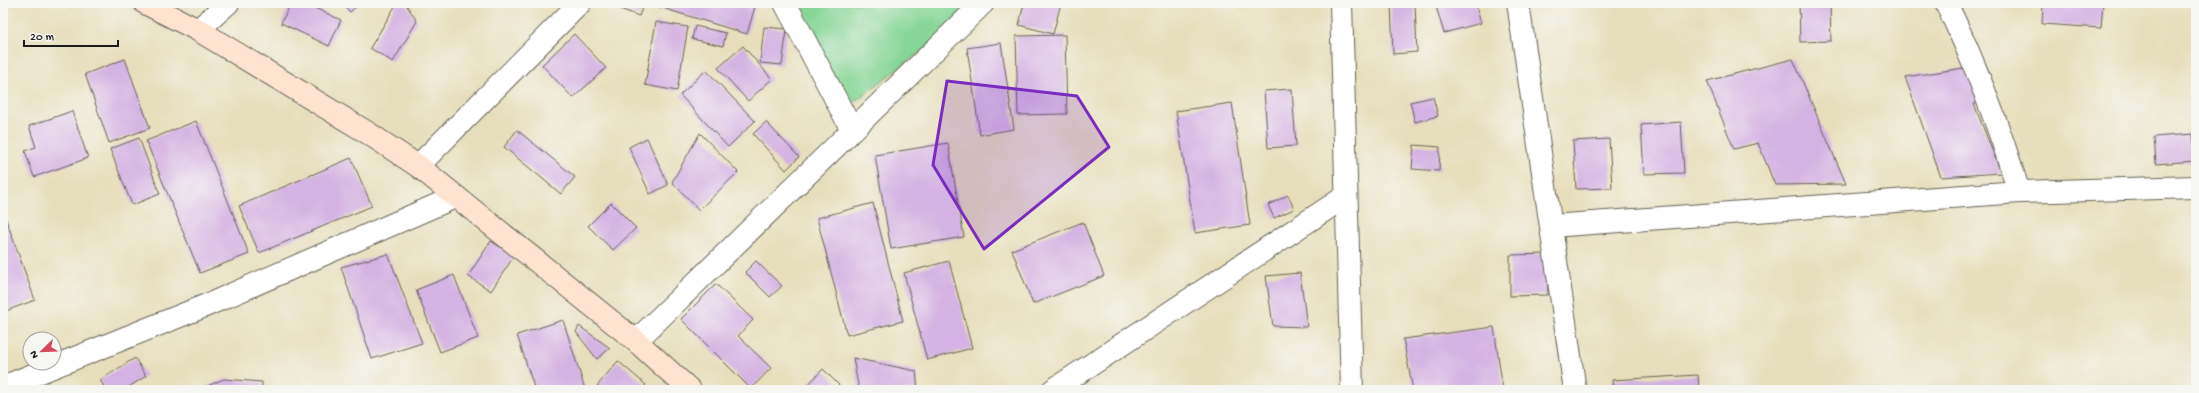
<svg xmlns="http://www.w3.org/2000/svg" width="2199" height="393" font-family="'Gochi Hand',sans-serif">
<rect width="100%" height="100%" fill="#f6f6f2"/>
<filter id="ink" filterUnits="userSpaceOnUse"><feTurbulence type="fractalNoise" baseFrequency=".025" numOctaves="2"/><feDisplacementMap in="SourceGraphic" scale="8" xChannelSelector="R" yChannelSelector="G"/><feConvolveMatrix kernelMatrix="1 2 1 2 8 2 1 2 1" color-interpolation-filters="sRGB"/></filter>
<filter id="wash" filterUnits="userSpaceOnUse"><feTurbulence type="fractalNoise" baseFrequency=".012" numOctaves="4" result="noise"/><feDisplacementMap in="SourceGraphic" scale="16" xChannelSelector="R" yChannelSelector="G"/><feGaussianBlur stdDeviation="0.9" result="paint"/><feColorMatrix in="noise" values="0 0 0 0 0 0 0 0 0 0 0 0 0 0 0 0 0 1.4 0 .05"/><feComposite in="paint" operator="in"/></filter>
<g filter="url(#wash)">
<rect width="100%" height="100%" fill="#e7dfbb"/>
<path fill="#86d696" stroke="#517959" d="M790,3h169l11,12 -128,96z"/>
<g id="blocks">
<g fill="#d4b2e3">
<path d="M291,3h13l37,17 -12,26 -48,-23z"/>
<path d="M342,3h18l-10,9z"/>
<path d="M397,3h8l12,18 -24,41 -23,-14z"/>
<path d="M623,3h21l-5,13 -19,-7z"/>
<path d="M660,3h96l-9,31 -88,-27z"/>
<path d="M1024,3h37l-8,31 -34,-9z"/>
<path d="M1391,3h24l2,49 -24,2z"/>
<path d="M1435,3h40l6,20 -37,10z"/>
<path d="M1799,3h31l1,38 -31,1z"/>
<path d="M2043,3h60l-2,25 -59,-4z"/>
<path d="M656,22l32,5 -11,64 -32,-6z"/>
<path d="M695,26l31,7 -3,13 -31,-7z"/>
<path d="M764,27l23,2 -5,36 -22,-2z"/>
<path d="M574,34l32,34 -33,30 -31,-33z"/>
<path d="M1065,35l2,79 -49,1 -2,-79z"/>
<path d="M1001,43l13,86 -34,6 -13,-87z"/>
<path d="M743,46l29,33 -24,22 -30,-33z"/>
<path d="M125,59l25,69 -41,15 -24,-69z"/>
<path d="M1793,59l53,125 -71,1 -17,-42 -24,6 -27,-68z"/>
<path d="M1970,67l12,35 -8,2 27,69 -60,4 -36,-100z"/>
<path d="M706,70l49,51 -27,26 -48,-52z"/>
<path d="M1292,89l4,57 -28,2 -4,-57z"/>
<path d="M1433,97l5,19 -23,6 -5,-20z"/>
<path d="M1232,103l18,122 -55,8 -19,-122z"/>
<path d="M72,111l16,47 -54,19 -9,-26 11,-4 -7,-21z"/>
<path d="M196,121l53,133 -49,19 -54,-132z"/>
<path d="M766,122l33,35 -13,13 -33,-36z"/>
<path d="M1681,122l3,51 -40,1 -3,-49z"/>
<path d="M517,130l58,47 -14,17 -57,-47z"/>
<path d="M700,133l38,39 -39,38 -27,-28z"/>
<path d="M2193,134l2,27 -39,3 -2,-27z"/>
<path d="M139,138l21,56 -28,11 -22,-56z"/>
<path d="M647,138l21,47 -18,9 -21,-47z"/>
<path d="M1609,139l3,49 -36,1 -3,-48z"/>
<path d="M948,143l16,94 -73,12 -16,-94z"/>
<path d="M1414,145l26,2 -1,24 -27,-2z"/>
<path d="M351,158l21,48 -113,47 -20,-47z"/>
<path d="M1288,195l6,14 -20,9 -6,-13z"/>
<path d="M611,203l25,25 -23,22 -25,-24z"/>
<path d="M873,203l30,118 -56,14 -30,-117z"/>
<path d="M3,211l32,89 -32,12z"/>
<path d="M1083,222l21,54 -71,28 -21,-54z"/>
<path d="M491,241l23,15 -23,35 -23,-15z"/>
<path d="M388,254l34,89 -50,16 -31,-92z"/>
<path d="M1547,254l1,41 -38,1v-41z"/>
<path d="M756,261l26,25 -12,11 -25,-25z"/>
<path d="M949,261l23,87 -45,12 -23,-87z"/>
<path d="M1300,273l7,54 -34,-1 -7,-50z"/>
<path d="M454,275l24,63 -38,14 -24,-62z"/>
<path d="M716,284l37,36 -15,16 33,32 -20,21 -70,-70z"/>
<path d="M563,320l22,69 -50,1 -18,-55z"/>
<path d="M579,326l31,22 -13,11 -21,-27z"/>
<path d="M1494,327l9,63h-90l-10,-51z"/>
<path d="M135,358l11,18 -22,14h-18l-6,-10z"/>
<path d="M853,358l63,13 2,19h-59z"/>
<path d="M618,361l28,24 -5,5h-39l-5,-4z"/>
<path d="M823,369l21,21h-41z"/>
<path d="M1698,375l1,15h-86l-1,-10z"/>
<path d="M224,379l38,3v8h-64z"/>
</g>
</g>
</g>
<g filter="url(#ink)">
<use href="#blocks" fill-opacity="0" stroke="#636054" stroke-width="1"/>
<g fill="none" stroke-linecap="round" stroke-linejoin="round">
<g stroke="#636054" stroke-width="24">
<g id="street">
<path d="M785,3l67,127"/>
<path d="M1341,3l11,387"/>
<path d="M1518,3l57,387"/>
<path d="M1946,3c30,61 53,124 73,189"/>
<path d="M198,30l30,-27"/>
<path d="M418,166l162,-163"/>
<path d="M1551,226l468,-34 177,-5"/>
<path d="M636,341l347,-338"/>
<path d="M3,387l209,-84 243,-106"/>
<path d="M1053,390l293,-194"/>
</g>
</g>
<g stroke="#636054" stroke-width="24">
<path id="secondary" d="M145,3l53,27 170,103 50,33 218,175 54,49"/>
</g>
<use href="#street" stroke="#fff" stroke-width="22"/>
<use href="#secondary" stroke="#fee3d1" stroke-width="22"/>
</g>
</g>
<path fill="#7b2cbf" fill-opacity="0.2" stroke="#7b2cbf" stroke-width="3" stroke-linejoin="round" d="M947,81l130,15 32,51 -125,102 -51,-84z"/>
<rect width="2199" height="393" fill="none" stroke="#f6f6f2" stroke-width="16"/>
<g transform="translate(42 351) rotate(247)"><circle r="19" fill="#f6f6f2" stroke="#9f9f9c"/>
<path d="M0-3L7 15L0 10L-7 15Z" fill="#d1495b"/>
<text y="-6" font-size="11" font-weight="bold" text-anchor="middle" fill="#1c1c1c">N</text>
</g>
<path d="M24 40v6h94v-6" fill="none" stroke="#1c1c1c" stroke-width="2"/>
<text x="30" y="40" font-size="12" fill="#1c1c1c" stroke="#f6f6f2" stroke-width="3" paint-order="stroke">20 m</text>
</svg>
